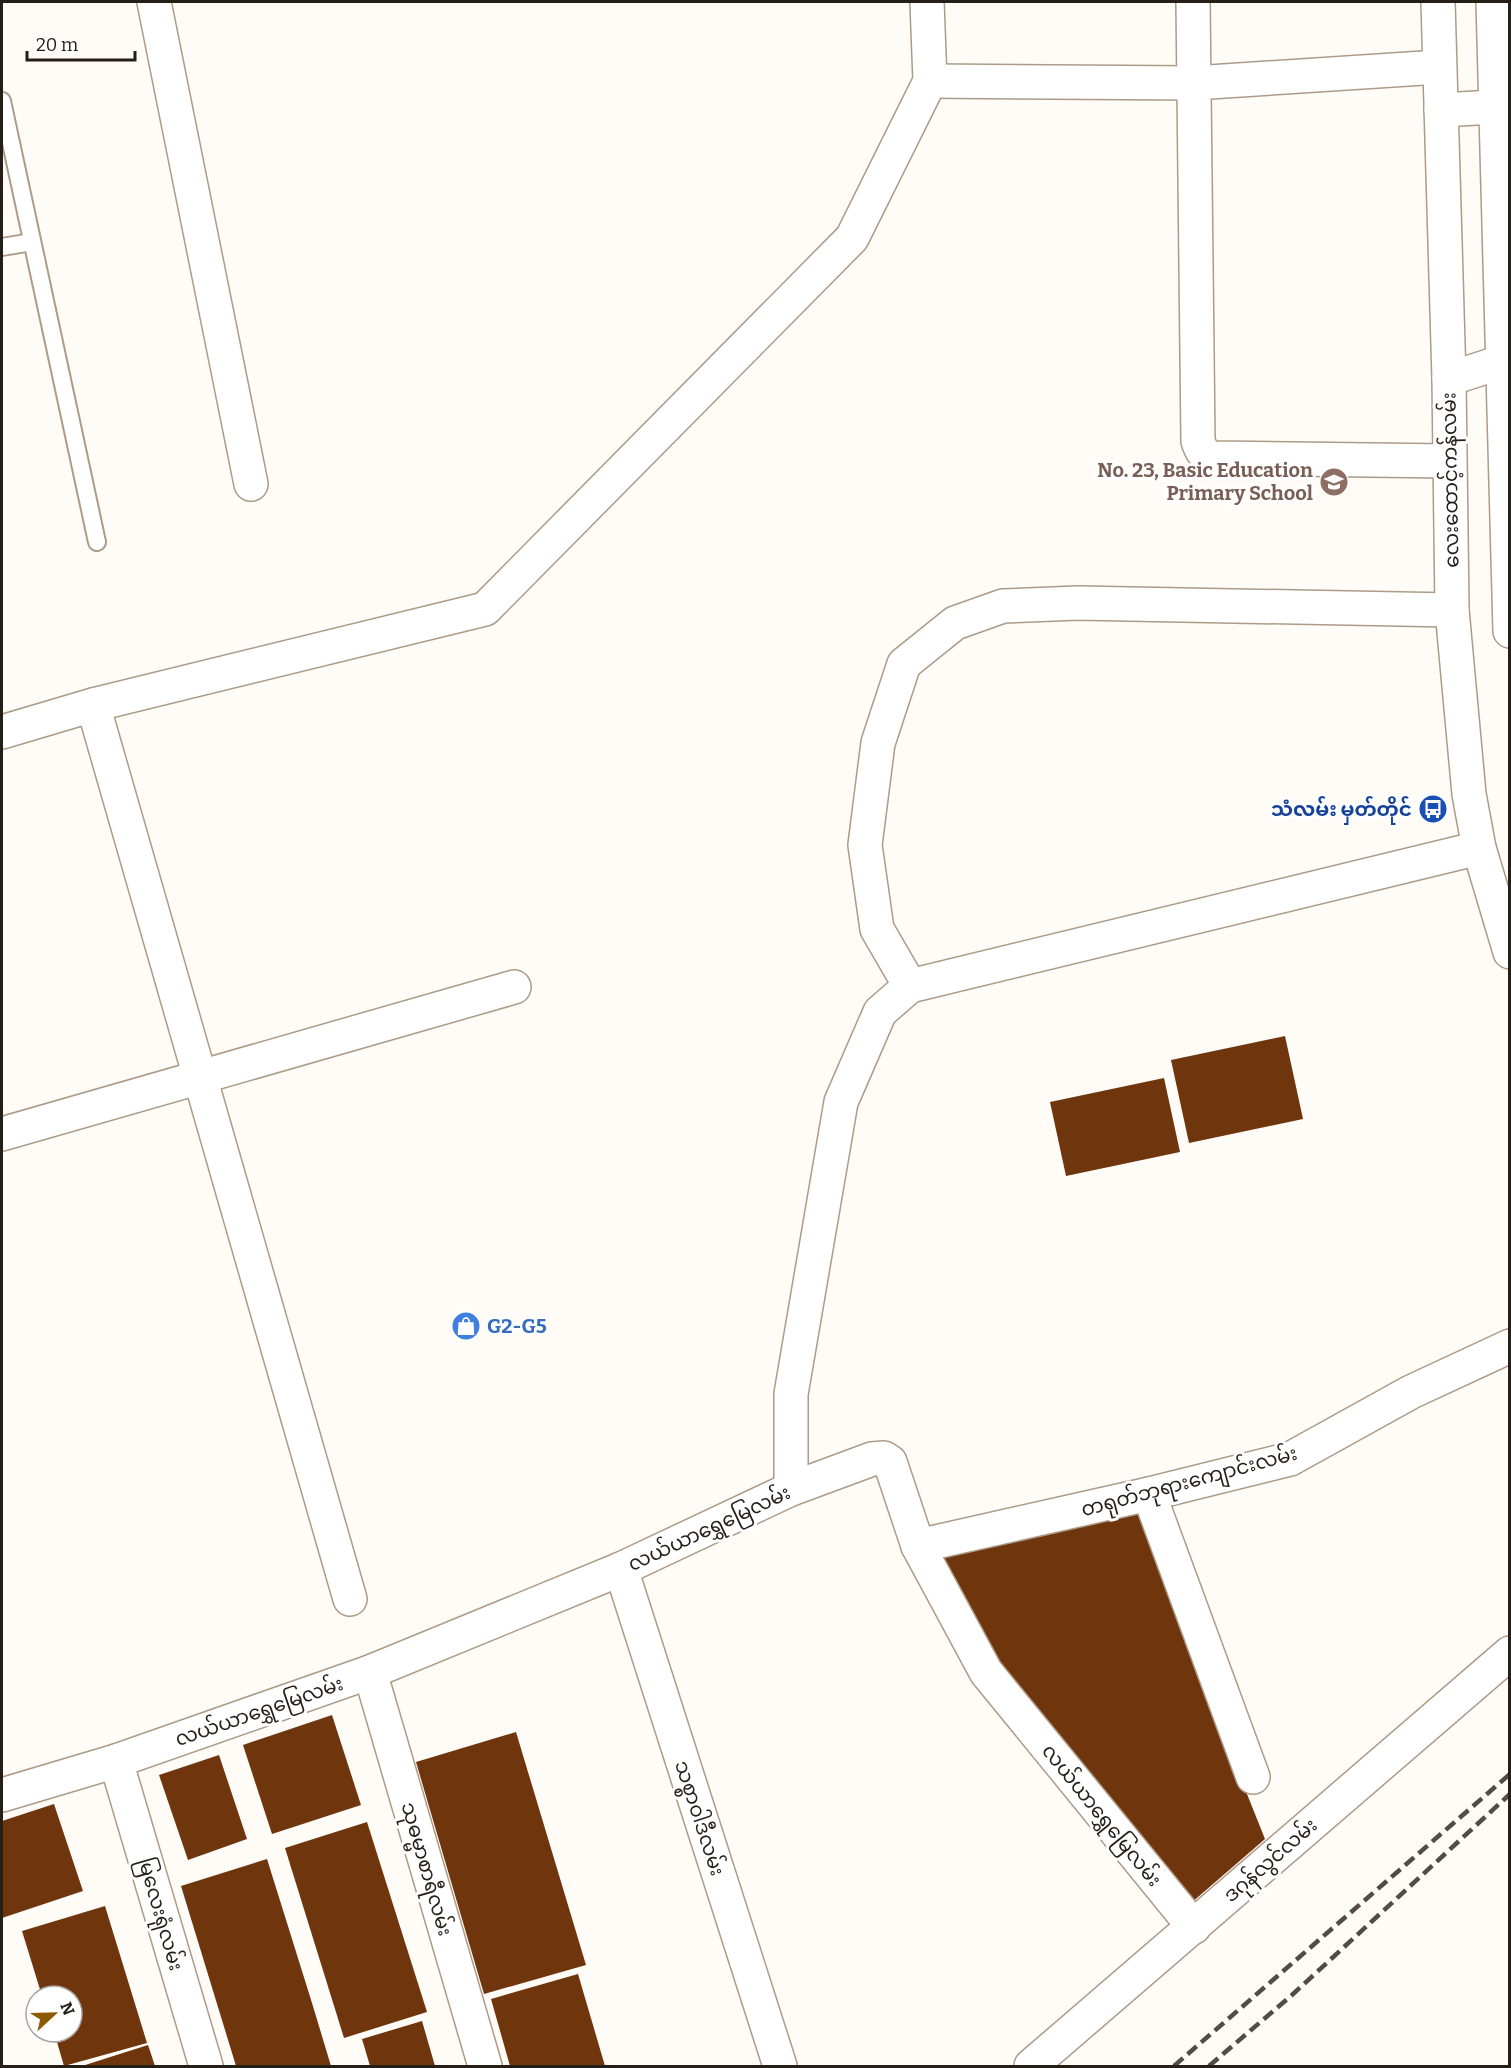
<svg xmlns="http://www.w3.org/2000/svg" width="1511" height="2068" font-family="Bitter,'Noto Sans Myanmar',serif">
<rect width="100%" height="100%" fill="#fffbf7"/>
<g fill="#6f350d">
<path d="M1285,1036l18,83 -114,24 -18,-83z"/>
<path d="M1164,1078l16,74 -114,24 -16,-74z"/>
<path d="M1145,1502l70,212 50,125 -82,71 -193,-240 -64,-120z"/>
<path d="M332,1715l29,90 -89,29 -29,-89z"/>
<path d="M516,1732l70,233 -102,29 -68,-232z"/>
<path d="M219,1755l28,84 -59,21 -29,-85z"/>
<path d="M54,1804l29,87 -81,27v-97z"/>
<path d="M367,1822l60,190 -83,26 -59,-190z"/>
<path d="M267,1859l45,144 19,63h-95l-55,-180z"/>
<path d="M105,1906l42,137 -83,23 -10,-34h18v-36h-30l-20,-65z"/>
<path d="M578,1974l27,92h-95l-19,-67z"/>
<path d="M422,2021l13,45h-65l-8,-27z"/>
<path d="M148,2045l7,21h-73z"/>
</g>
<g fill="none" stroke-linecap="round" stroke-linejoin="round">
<g stroke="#ad9b87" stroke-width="20">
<g id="lane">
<path d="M2,101l95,441"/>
<path d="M2,247l30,-5"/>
</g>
</g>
<g stroke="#ad9b87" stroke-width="36">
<g id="street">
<path d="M154,2l97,482"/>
<path d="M1193,2l5,439c3,9 5,14 15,17l236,3"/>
<path d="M930,81l264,2 245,-16"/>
<path d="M1449,379l52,-17"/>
<path d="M93,705l257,894"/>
<path d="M2,732l91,-27 392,-96 367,-371 78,-157 -3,-79"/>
<path d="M910,986l-33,-57 -12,-84 13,-102 26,-79 51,-41 48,-17 75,-3 374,7"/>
<path d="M2,1134l512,-147"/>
<path d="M791,1489v-95l50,-292 39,-90 30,-26 569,-138"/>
<path d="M1149,1494l104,283"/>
<path d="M918,1546l231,-52 141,-35 121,-67 99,-46"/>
<path d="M621,1569l159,497"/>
<path d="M370,1672l115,394"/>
<path d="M116,1761l90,305"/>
<path d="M2,1795l114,-34 254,-89 251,-103 170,-80 81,-30 12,-1 6,4 28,84 68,126 208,255"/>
<path d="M1031,2066l479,-413"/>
</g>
</g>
<g stroke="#ad9b87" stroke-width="36">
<g id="primary">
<path d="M1438,2l11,377 3,231 17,184 10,54 31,104"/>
<path d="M1493,2l17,629"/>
<path d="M1441,110l53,-3"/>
</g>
</g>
<use href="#lane" stroke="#fff" stroke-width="16"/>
<use href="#street" stroke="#fff" stroke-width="33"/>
<use href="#primary" stroke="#fff" stroke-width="33"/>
<g stroke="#524c45" stroke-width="4.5" stroke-dasharray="12 6" stroke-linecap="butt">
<path d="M1174,2066l336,-292"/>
<path d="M1209,2066l83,-71 218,-201"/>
</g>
</g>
<defs>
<g id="school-disc" transform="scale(1.5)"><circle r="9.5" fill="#8d6e63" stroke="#fff"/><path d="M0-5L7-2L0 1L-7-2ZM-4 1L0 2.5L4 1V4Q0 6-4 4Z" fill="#fff"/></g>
<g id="bus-disc" transform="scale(1.5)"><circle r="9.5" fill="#1a4fb4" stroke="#fff"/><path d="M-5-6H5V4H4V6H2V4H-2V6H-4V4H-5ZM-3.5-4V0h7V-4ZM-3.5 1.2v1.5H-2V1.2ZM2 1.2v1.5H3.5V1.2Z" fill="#fff"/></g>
<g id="shop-disc" transform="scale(1.5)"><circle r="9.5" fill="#3f7fe0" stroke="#fff"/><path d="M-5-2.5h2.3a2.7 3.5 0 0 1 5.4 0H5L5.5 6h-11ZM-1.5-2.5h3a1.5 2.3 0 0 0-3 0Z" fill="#fff"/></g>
</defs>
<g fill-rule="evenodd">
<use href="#school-disc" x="1334" y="482"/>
<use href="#bus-disc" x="1433" y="809"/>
<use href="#shop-disc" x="466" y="1326"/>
</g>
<g text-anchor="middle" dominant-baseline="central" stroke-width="6" stroke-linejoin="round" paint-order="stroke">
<g font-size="20" font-weight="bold" fill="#785e54" stroke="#fff" text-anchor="end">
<text x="1313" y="470">No. 23, Basic Education<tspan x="1313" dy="23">Primary School</tspan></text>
</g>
<g font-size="20" fill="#261f18" stroke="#fff">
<text transform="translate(1450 480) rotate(-91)">လေးထောင့်ကန်လမ်း</text>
<text transform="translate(1189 1481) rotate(-15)">တရုတ်ဘုရားကျောင်းလမ်း</text>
<text transform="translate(709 1528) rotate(-25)">လယ်ယာရွှေမြေလမ်း</text>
<text transform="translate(259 1711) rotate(-19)">လယ်ယာရွှေမြေလမ်း</text>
<text transform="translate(1102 1815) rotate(51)">လယ်ယာရွှေမြေလမ်း</text>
<text transform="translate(700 1818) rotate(72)">သစ္စာဝါဒီလမ်း</text>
<text transform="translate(1270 1860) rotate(-41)">ဒဂုန်လွင်လမ်း</text>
<text transform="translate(427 1869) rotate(74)">သုဓမ္မာစာရီလမ်း</text>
<text transform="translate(161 1914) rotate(74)">မြလေးရုံလမ်း</text>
</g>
<g font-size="20" font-weight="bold" fill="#164399" stroke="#fff" text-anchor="end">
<text x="1412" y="809">သံလမ်း မှတ်တိုင်</text>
</g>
<g font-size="20" font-weight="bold" fill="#366cbe" stroke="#fff" text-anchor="start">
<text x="487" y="1326">G2-G5</text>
</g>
</g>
<rect width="1511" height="2068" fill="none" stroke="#261f18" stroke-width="6"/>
<g transform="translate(54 2014) rotate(68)"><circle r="28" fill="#ffffff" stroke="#a8a5a3" stroke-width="1.5"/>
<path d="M0-4.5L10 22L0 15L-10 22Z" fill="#8b5a03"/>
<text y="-9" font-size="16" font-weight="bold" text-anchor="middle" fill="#261f18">N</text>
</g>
<path d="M27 51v9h108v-9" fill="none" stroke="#261f18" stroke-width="3"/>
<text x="36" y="51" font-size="18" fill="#261f18" stroke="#ffffff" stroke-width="4.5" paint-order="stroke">20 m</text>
</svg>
